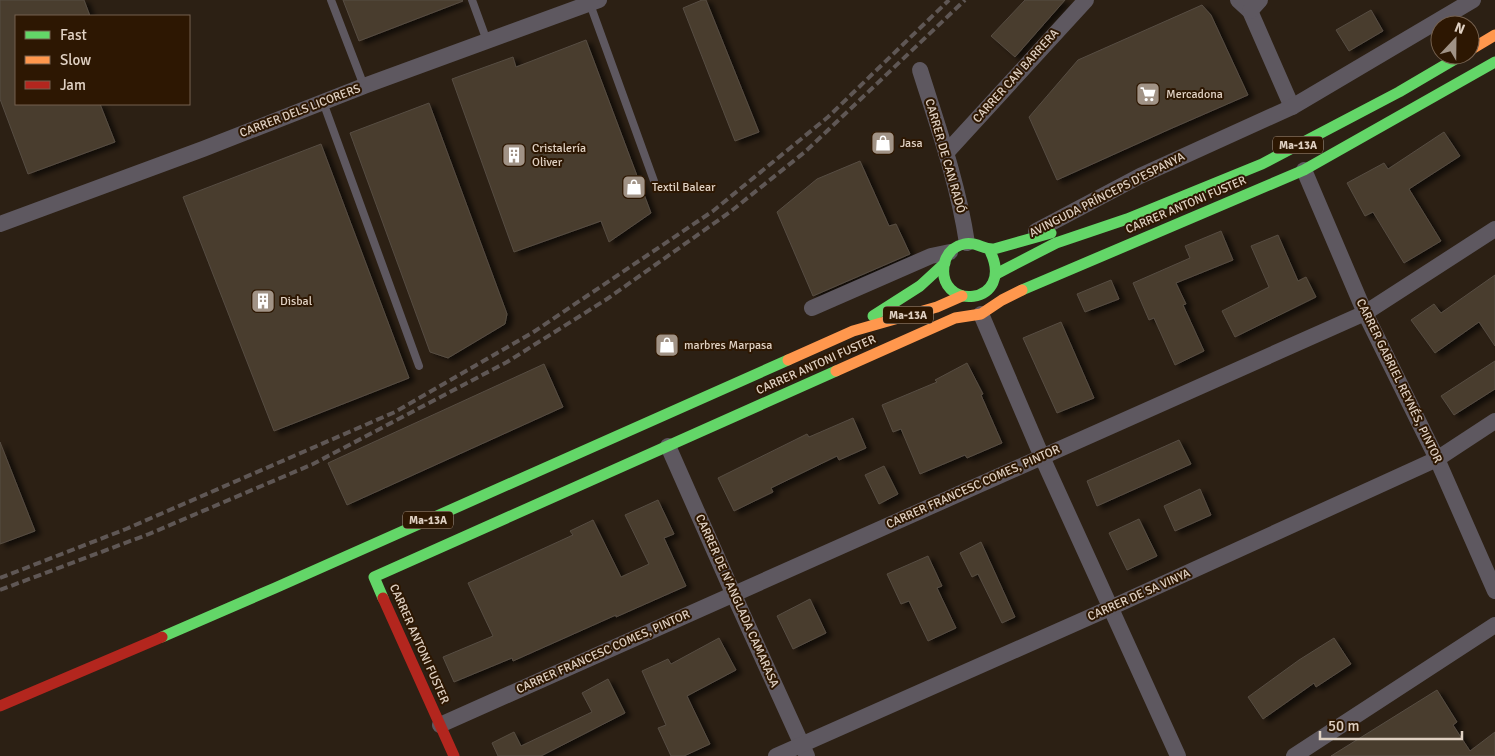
<svg xmlns="http://www.w3.org/2000/svg" width="1495" height="756" font-family="Signika,sans-serif">
<defs>
<filter id="shadow"><feDropShadow dx="5.5" dy="3" stdDeviation="2.5" flood-color="#0009"/></filter>
</defs>
<rect width="100%" height="100%" fill="#2c2014"/>
<g fill="#483c2f" stroke="#574d42" filter="url(#shadow)">
<path d="M0,0h84l6,16h-74v88h84l15,38 -87,32 -28,-75z"/>
<path d="M343,0h119l1,1 -104,40z"/>
<path d="M702,0h4l53,132 -24,9 -52,-133z"/>
<path d="M1025,0h40l-50,57 -24,-21z"/>
<path d="M1202,5l9,10 37,80 -78,34 -113,51 -28,-63 49,-57z"/>
<path d="M1371,10l12,21 -34,20 -13,-21z"/>
<path d="M586,40l65,173 -42,29 -8,-21 -87,31 -62,-173 61,-22 3,10z"/>
<path d="M429,103l78,211 -2,10 -57,34 -18,-6 -80,-219z"/>
<path d="M1444,132l16,24 -51,33 32,52 -37,22 -31,-51 -8,4 -18,-33 37,-20 4,6z"/>
<path d="M321,144l88,234 -135,53 -91,-234z"/>
<path d="M860,161l29,65 7,-2 14,30 -97,42 -36,-84 40,-33z"/>
<path d="M1221,231l12,29 -57,23 10,21 -3,1 21,46 -29,14 -21,-47 -5,2 -16,-37 57,-25 -5,-12z"/>
<path d="M1278,235l20,46 8,-4 10,20 -81,40 -13,-26 47,-24 -18,-41z"/>
<path d="M1495,275v71l-16,-24 -44,31 -24,-33 23,-16 7,9z"/>
<path d="M1111,280l8,19 -34,13 -8,-18z"/>
<path d="M1061,322l33,76 -37,15 -34,-75z"/>
<path d="M1495,361v28l-41,26 -13,-19z"/>
<path d="M967,363l16,31 -2,1 21,48 -35,15 -2,-3 -45,19 -19,-45 -8,3 -11,-27 55,-23 -2,-2z"/>
<path d="M544,364l19,43 -216,98 -19,-42z"/>
<path d="M853,418l13,30 -27,12 -2,-4 -66,32 2,4 -39,19 -16,-33 89,-44 2,3z"/>
<path d="M1179,440l12,24 -94,42 -10,-25z"/>
<path d="M0,442l35,89 -35,13z"/>
<path d="M884,466l14,28 -19,10 -14,-29z"/>
<path d="M1200,489l11,26 -36,16 -11,-25z"/>
<path d="M658,500l16,34 -10,4 22,48 -70,31v-2l-103,46 -1,-3 -58,24 -11,-25 50,-21 -25,-53 105,-48 -3,-4 23,-11 28,57 28,-13 -24,-49z"/>
<path d="M1139,519l18,37 -30,14 -18,-37z"/>
<path d="M981,542l34,75 -13,6 -24,-49 -6,3 -12,-24z"/>
<path d="M928,556l14,30 -5,2 19,40 -28,13 -19,-40 -8,3 -14,-30z"/>
<path d="M810,599l16,34 -33,16 -16,-33z"/>
<path d="M719,638l17,32 -49,26 23,48 -26,12h-13l-13,-28 8,-3 -24,-54 26,-12 3,5z"/>
<path d="M1334,638l17,26 -35,23 -2,-4 -51,36 -15,-22 51,-37z"/>
<path d="M608,679l17,34 -84,43h-43l-6,-13 22,-11 7,14 71,-34 -10,-19z"/>
<path d="M1437,690l20,32 -4,3 17,26 25,-19v24h-164z"/>
</g>
<g fill="none" stroke-linecap="round" stroke-linejoin="round">
<g stroke="#5e5860" stroke-width="8">
<path d="M331,0l33,86"/>
<path d="M472,0l15,41"/>
<path d="M590,4l64,177"/>
<path d="M323,102l96,264"/>
</g>
<g stroke="#5e5860" stroke-width="16">
<path d="M1238,0l12,11 42,96"/>
<path d="M1250,11l10,-11"/>
<path d="M920,70c18,57 38,113 47,173"/>
<path d="M946,153l140,-153"/>
<path d="M1304,170l61,143 72,146 58,132"/>
<path d="M0,224l203,-75 161,-63 235,-86"/>
<path d="M1036,231l104,-55 152,-69 181,-107"/>
<path d="M812,308l119,-52 19,-4"/>
<path d="M981,314l61,143 136,299"/>
<path d="M668,446l65,147 74,163"/>
<path d="M440,725l925,-412 130,-84"/>
<path d="M776,756l334,-148 327,-149 58,-38"/>
<path d="M1294,756l201,-131"/>
</g>
<g stroke="#63d668" stroke-width="11">
<path d="M989,249c30,58 -57,64 -44,12 3,-9 10,-15 19,-17 13,-3 19,6 30,5l57,-16"/>
<path d="M996,274l60,-31 71,-24 135,-55 137,-72 63,-37"/>
<path d="M1022,290l282,-120 191,-108"/>
<path d="M873,316l47,-30 25,-23"/>
<path d="M383,598l-9,-21 462,-206"/>
<path d="M162,637l113,-49 513,-228"/>
</g>
<g stroke="#ff974d" stroke-width="11">
<path d="M1470,50l25,-15"/>
<path d="M788,360l65,-29 84,-24 25,-11"/>
<path d="M836,371l119,-53 26,-4 21,-14 20,-10"/>
</g>
<g stroke="#b3261e" stroke-width="11">
<path d="M383,598l71,158"/>
<path d="M0,706l162,-69"/>
</g>
<g stroke="#5f5755" stroke-width="4" stroke-dasharray="8 4" stroke-linecap="butt">
<path d="M0,578l126,-49 269,-117 137,-79 181,-122 115,-94 121,-117"/>
<path d="M0,590l149,-56 164,-70 194,-102 100,-63 123,-87 76,-61 159,-151"/>
</g>
</g>
<defs>
<g id="supermarket-square" transform="scale(1.25)"><rect x="-9" y="-9" width="18" height="18" rx="4" fill="#a19386" stroke="#2d1702"/><path d="M-6-5.5h2.5l.6 2H6L4.5 2H-2.5L-4.4-4H-6ZM-1.5 3.2a1.3 1.3 0 1 0 .1 0ZM3 3.2a1.3 1.3 0 1 0 .1 0Z" fill="#fff"/></g>
<g id="shop-square" transform="scale(1.25)"><rect x="-9" y="-9" width="18" height="18" rx="4" fill="#a19386" stroke="#2d1702"/><path d="M-5-2.5h2.3a2.7 3.5 0 0 1 5.4 0H5L5.5 6h-11ZM-1.5-2.5h3a1.5 2.3 0 0 0-3 0Z" fill="#fff"/></g>
<g id="building-square" transform="scale(1.25)"><rect x="-9" y="-9" width="18" height="18" rx="4" fill="#a19386" stroke="#2d1702"/><path d="M-4-6H4V6H1V3H-1V6H-4ZM-2.5-4.3h1.7v1.8h-1.7ZM.8-4.3h1.7v1.8H.8ZM-2.5-1h1.7V.8h-1.7ZM.8-1h1.7V.8H.8Z" fill="#fff"/></g>
</defs>
<g fill-rule="evenodd">
<use href="#supermarket-square" x="1148" y="94"/>
<use href="#shop-square" x="883" y="143"/>
<use href="#building-square" x="514" y="155"/>
<use href="#shop-square" x="634" y="187"/>
<use href="#building-square" x="263" y="301"/>
<use href="#shop-square" x="667" y="345"/>
</g>
<g text-anchor="middle" dominant-baseline="central" stroke-width="4" stroke-linejoin="round" paint-order="stroke">
<g fill="#2d1702" stroke="#aa9989" stroke-width="1">
<rect x="1273" y="136.5" width="50" height="17" rx="4"/>
<rect x="883" y="306.5" width="50" height="17" rx="4"/>
<rect x="403" y="511.5" width="50" height="17" rx="4"/>
</g>
<g font-size="11" font-weight="bold" fill="#e0d1c3">
<text x="1298" y="145">Ma-13A</text>
<text x="908" y="315">Ma-13A</text>
<text x="428" y="520">Ma-13A</text>
</g>
<g font-size="12" fill="#e0d1c3" stroke="#2d1702">
<text transform="translate(1016 76) rotate(-48)">CARRER CAN BARRERA</text>
<text transform="translate(300 111) rotate(-21)">CARRER DELS LICORERS</text>
<text transform="translate(945 156) rotate(74)">CARRER DE CAN RADÓ</text>
<text transform="translate(1107 195) rotate(-27)">AVINGUDA PRÍNCEPS D'ESPANYA</text>
<text transform="translate(1186 205) rotate(-23)">CARRER ANTONI FUSTER</text>
<text transform="translate(816 365) rotate(-24)">CARRER ANTONI FUSTER</text>
<text transform="translate(1399 381) rotate(64)">CARRER GABRIEL REYNÉS, PINTOR</text>
<text transform="translate(973 487) rotate(-24)">CARRER FRANCESC COMES, PINTOR</text>
<text transform="translate(1139 595) rotate(-24)">CARRER DE SA VINYA</text>
<text transform="translate(737 601) rotate(66)">CARRER DE N'ANGLADA CAMARASA</text>
<text transform="translate(419 644) rotate(66)">CARRER ANTONI FUSTER</text>
<text transform="translate(603 652) rotate(-24)">CARRER FRANCESC COMES, PINTOR</text>
</g>
<g font-size="12" fill="#e0d1c3" stroke="#2d1702" text-anchor="start">
<text x="1166" y="94">Mercadona</text>
<text x="900" y="143">Jasa</text>
<text x="532" y="148">Cristalería<tspan x="532" dy="14">Oliver</tspan></text>
<text x="652" y="187">Textil Balear</text>
<text x="280" y="301">Disbal</text>
<text x="684" y="345">marbres Marpasa</text>
</g>
</g>
<rect x="15" y="15" width="175" height="90" fill="#2d1702" stroke="#75614f"/>
<rect x="25" y="31" width="25" height="8" fill="#63d668" stroke="#75614f"/>
<text x="60" y="40" font-size="15" fill="#e0d1c3">Fast</text>
<rect x="25" y="56" width="25" height="8" fill="#ff974d" stroke="#75614f"/>
<text x="60" y="65" font-size="15" fill="#e0d1c3">Slow</text>
<rect x="25" y="81" width="25" height="8" fill="#b3261e" stroke="#75614f"/>
<text x="60" y="90" font-size="15" fill="#e0d1c3">Jam</text>
<g transform="translate(1455 40) rotate(22)"><circle r="24" fill="#2d1702" stroke="#75614f"/>
<path d="M0-4L9 19L0 12L-9 19Z" fill="#a19386"/>
<text y="-8" font-size="14" font-weight="bold" text-anchor="middle" fill="#e0d1c3">N</text>
</g>
<path d="M1320 731v8h142v-8" fill="none" stroke="#e0d1c3" stroke-width="2.5"/>
<text x="1328" y="731" font-size="15" fill="#e0d1c3" stroke="#2d1702" stroke-width="4" paint-order="stroke">50 m</text>
</svg>
